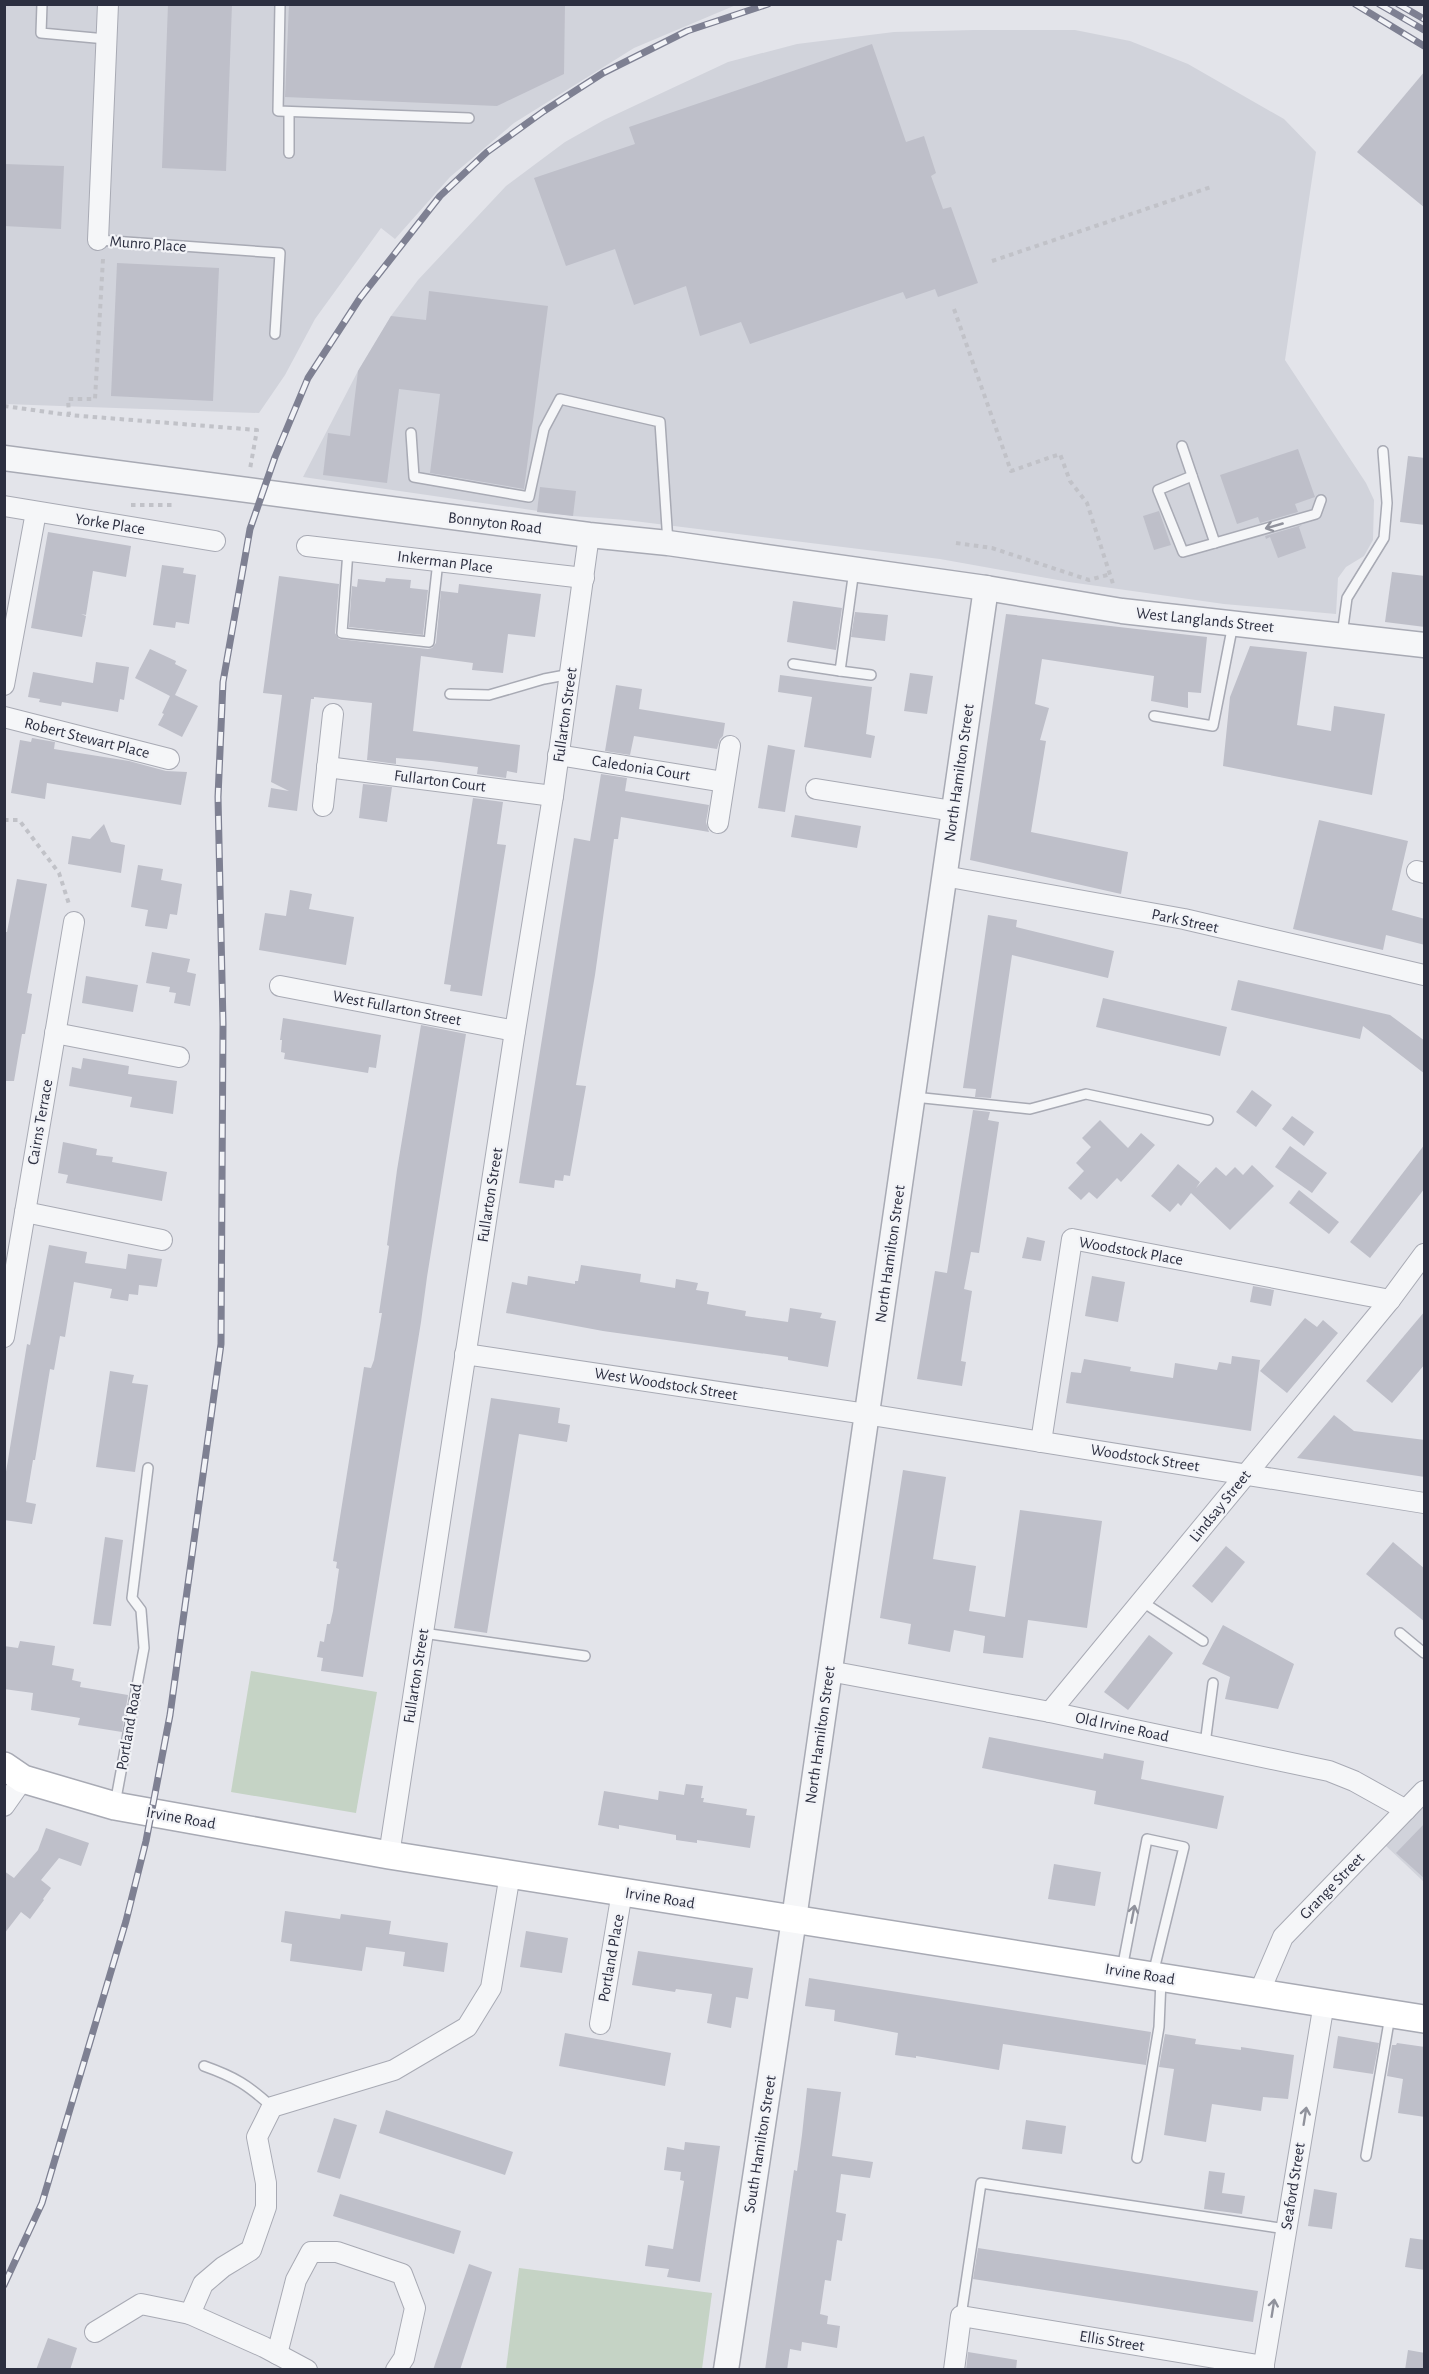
<svg xmlns="http://www.w3.org/2000/svg" width="1429" height="2374" font-family="'Alegreya Sans',sans-serif">
<rect width="100%" height="100%" fill="#e3e4ea"/>
<g fill="#d1d3db">
<path d="M5,5h731l-102,43 -120,75 -64,54 -55,62 -14,-11 -66,91 -30,56 -26,38 -254,-9z"/>
<path d="M974,30h101l55,11 58,23 96,55 32,33 -31,208 81,123 8,17 -1,40 -9,16 -18,11 -8,11 -2,36 -112,-10 -155,-22 -129,-23 -314,-39 -53,-4 -270,-39 55,-106 33,-55 27,-36 88,-94 59,-44 39,-22 124,-58 69,-18 97,-12z"/>
<path d="M1424,1806v76l-40,-38z"/>
</g>
<g fill="#c5d3c5">
<path d="M251,1671l126,21 -21,121 -125,-21z"/>
<path d="M519,2268l193,25 -10,76h-196z"/>
</g>
<g fill="#bebfc9">
<path d="M168,4h64l-6,167 -64,-3z"/>
<path d="M289,4h276l-1,70 -67,32 -212,-9z"/>
<path d="M872,44l34,98 18,-6 12,37 -5,3 12,33 8,-2 27,76 -40,14 -3,-8 -29,10 -3,-7 -153,52 -9,-22 -41,14 -14,-50 -52,19 -19,-56 -49,17 -32,-88 101,-34 -6,-17z"/>
<path d="M1425,71v137l-68,-56z"/>
<path d="M4,164l60,2 -3,63 -57,-3z"/>
<path d="M117,263l102,5 -6,133 -102,-5z"/>
<path d="M429,291l119,15 -24,183 -94,-16 10,-79 -41,-5 -12,94 -64,-8 5,-42 22,3 8,-65 33,-55 35,4z"/>
<path d="M1298,449l17,48 -20,7 3,8 -38,11 -2,-6 -21,7 -17,-49z"/>
<path d="M1408,456l17,2v67l-25,-3z"/>
<path d="M540,487l36,4 -3,25 -36,-4z"/>
<path d="M1159,511l12,34 -17,5 -11,-34z"/>
<path d="M1302,525l-3,2 7,21 -28,10 -8,-21 -4,2 -1,-3z"/>
<path d="M48,532l83,14 -5,31 -33,-6 -7,44 -5,-1 5,2 -4,21 -51,-9z"/>
<path d="M162,565l22,3 -1,5 13,2 -7,49 -13,-2 -1,6 -22,-3z"/>
<path d="M1392,572l33,4v51l-40,-5z"/>
<path d="M279,576l60,8 -4,49 4,6 89,10 4,-1 4,-5 5,-52 17,2 1,-9 82,10 -6,43 -27,-3 -5,39 -31,-3 1,-7 -52,-7 -8,75 107,14 -3,28 -10,-2 -1,7 -29,-4 1,-7 -46,-6 -36,-3v6l-29,-4 5,-57 -58,-6v2h-3l-14,112 -29,-4 3,-19 18,3 -18,-9 11,-87 -19,-2z"/>
<path d="M386,578l25,2 -1,8 18,2 -5,45 -74,-8 3,-41 5,1 1,-8 27,3z"/>
<path d="M793,601l49,7 -6,42 -49,-8z"/>
<path d="M855,612l33,3 -3,26 -34,-4z"/>
<path d="M1006,614l201,23 -6,56 -13,-1v16l-37,-7 3,-25 -112,-17 -7,45 14,4 -9,32 6,1 -15,91 97,20 -7,42 -151,-34z"/>
<path d="M1250,646l57,6 -10,73 34,6 3,-25 51,8 -13,81 -149,-29 7,-69z"/>
<path d="M150,649l26,12 -1,3 12,6 -12,25 23,11 -16,31 -24,-12 6,-11 -2,-1 8,-17 -35,-18z"/>
<path d="M96,662l33,5 -5,33 -4,-1 -2,13 -56,-10 -1,4 -22,-4 1,-3 -12,-2 5,-25 60,11z"/>
<path d="M910,673l23,3 -6,38 -23,-3z"/>
<path d="M780,675l92,12 -6,47 9,2 -4,22 -67,-11 8,-50 -34,-5z"/>
<path d="M616,685l26,4 -3,20 86,14 -2,13 -3,3 -3,10 -83,-13 -4,19 -25,-4z"/>
<path d="M32,738l23,4 -1,7 75,12 37,10 21,1 -6,33 -134,-22 -2,16 -34,-6 9,-53 11,2z"/>
<path d="M768,745l27,5 -10,62 -27,-4z"/>
<path d="M601,774l26,4 -2,13 84,14 -3,17 3,10 -88,-15 -3,22h-4l-19,136 -19,110 10,1 -16,90 -6,-1 -1,6 -8,-1 -1,8 -35,-5 55,-345 16,3z"/>
<path d="M363,784l29,3 -5,35 -28,-4z"/>
<path d="M473,798l30,4 -6,42 9,1 -24,151 -32,-5 1,-6 -7,-1z"/>
<path d="M795,815l66,11 -4,22 -66,-11z"/>
<path d="M1319,820l89,21 -16,69 33,9v26l-39,-10 -3,15 -90,-21z"/>
<path d="M104,824l7,18 14,3 -4,28 -53,-9 4,-28 18,3z"/>
<path d="M138,865l25,4 -2,11 21,4 -5,31 -7,-1 -3,15 -22,-3 3,-16 -17,-3z"/>
<path d="M17,879l30,5 -20,109 5,1 -7,40h-3l-8,47h-10v-149h3z"/>
<path d="M290,890l22,4 -3,15 45,8 -8,48 -87,-15 6,-37 21,3z"/>
<path d="M988,915l29,5 -1,7 98,24 -6,27 -96,-23 -21,143 -16,-1 1,-8 -13,-1z"/>
<path d="M152,952l38,7 -3,13 9,2 -6,32 -16,-3 2,-10 -7,-1 1,-5 -24,-4z"/>
<path d="M86,976l52,9 -5,27 -51,-9z"/>
<path d="M1238,980l152,35 35,26v33l-62,-48 -3,13 -129,-29z"/>
<path d="M1103,998l124,29 -7,29 -124,-29z"/>
<path d="M283,1018l98,17 -5,33 -7,-1 -1,6 -84,-14 1,-6 -4,-1 1,-12h-2z"/>
<path d="M421,1025l45,9 -39,243 -6,45 -58,355 -42,-6 2,-13 -6,-1 3,-16 4,1 3,-18h3l3,-13 6,-42 -3,-1 1,-6 -4,-1 31,-194 7,1 3,-8 8,-47h-3l10,-67 -2,-1 10,-75z"/>
<path d="M83,1058l46,8 -1,8 49,7 -4,33 -43,-7 2,-10 -63,-11 3,-19 9,2z"/>
<path d="M1252,1090l20,15 -16,22 -20,-15z"/>
<path d="M973,1110l17,2 -2,8 11,2 -20,131 -8,-1 -7,37 8,2 -11,70 5,1 -4,24 -45,-7 18,-108 12,2z"/>
<path d="M1292,1116l22,16 -10,14 -22,-17z"/>
<path d="M1100,1120l28,28 13,-15 14,12 -34,37 -4,-4 -20,21 -8,-7 -8,8 -13,-12 16,-17 -8,-8 15,-16 -9,-9z"/>
<path d="M63,1142l34,7 -1,6 17,2 -1,5 55,10 -5,29 -96,-18 2,-8 -10,-2z"/>
<path d="M1425,1144v44l-55,70 -20,-16z"/>
<path d="M1290,1146l37,27 -15,20 -37,-26z"/>
<path d="M1178,1164l22,18 -4,6 20,-21 10,9 9,-9 8,8 9,-10 22,21 -44,44 -39,-37 -10,13 -3,-3 -8,9 -19,-16z"/>
<path d="M1299,1190l40,32 -10,12 -40,-31z"/>
<path d="M1027,1237l18,4 -4,20 -19,-3z"/>
<path d="M49,1245l38,7 -2,11 41,6 2,-15 34,5 -5,28 -18,-2 -1,10 -9,-1 -1,7 -18,-3 2,-9 -38,-7 -9,55 -5,-1 -6,34 -4,-1 -15,91h-2l-7,42 10,2 -4,20 -28,-4v-36l23,-140 3,1z"/>
<path d="M581,1265l60,9 -1,8 35,6 1,-9 22,4 -2,7 13,2 -2,12 39,7 -1,5 43,6 2,-14 32,5 -2,5 16,3 -8,46 -40,-7v-3l-185,-26 -97,-18 6,-31 15,3 1,-9 47,8v-3h3z"/>
<path d="M1092,1276l33,6 -7,40 -33,-6z"/>
<path d="M1253,1286l21,4 -3,16 -21,-4z"/>
<path d="M1425,1311v53l-33,39 -26,-22z"/>
<path d="M1305,1318l12,9 6,-7 15,13 -51,60 -27,-22z"/>
<path d="M1232,1356l28,4 -9,71 -185,-28 5,-31 10,1 3,-14 47,8 -1,4 43,7 2,-15 42,7 2,-8 12,2z"/>
<path d="M110,1371l24,4 -2,8 16,2 -13,87 -39,-5z"/>
<path d="M491,1398l69,10 -2,15 12,2 -3,17 -48,-8 -32,199 -33,-5z"/>
<path d="M1334,1415l20,16 71,9v37l-128,-19z"/>
<path d="M903,1470l43,7 -13,82 43,7 -7,45 36,6 15,-107 82,11 -15,107 -59,-8 -5,38 -40,-5 2,-17 -31,-6 -4,22 -42,-8 3,-20 -31,-6z"/>
<path d="M105,1537l18,3 -12,86 -18,-2z"/>
<path d="M1393,1542l32,27v53l-59,-48z"/>
<path d="M1226,1546l19,16 -33,41 -20,-17z"/>
<path d="M1223,1625l71,39 -16,45 -53,-10 5,-22 -28,-13z"/>
<path d="M1149,1635l24,18 -45,57 -24,-18z"/>
<path d="M20,1641l35,5 -3,19 22,4 -2,11 9,2 -1,5 48,8 -6,37 -44,-7 2,-7 -49,-8 2,-17 -29,-4v-43l14,2z"/>
<path d="M989,1737l114,22 1,-6 40,8 -3,18 83,17 -7,33 -123,-25 2,-13 -114,-23z"/>
<path d="M686,1784l17,2 -2,12h3l-1,4 44,7 -1,6 9,1 -5,32 -53,-8v3l-21,-3v-5l-57,-10v4l-21,-4 6,-34 54,9 1,-9 25,4z"/>
<path d="M1425,1823v56l-29,-26z"/>
<path d="M46,1828l43,15 -8,23 -22,-8 -18,22 10,8 -8,11 1,1 -14,19 -9,-7 -17,22v-63l10,7 24,-28z"/>
<path d="M1054,1864l47,8 -6,34 -47,-7z"/>
<path d="M285,1911l55,8 1,-5 50,7 -2,13 59,9 -4,29 -41,-6 2,-14 -39,-5 -4,24 -72,-10 2,-17 -11,-2z"/>
<path d="M526,1931l42,7 -6,35 -42,-6z"/>
<path d="M638,1951l115,17 -5,31 -12,-2 -5,31 -24,-5 5,-29 -36,-5 -1,3 -43,-7z"/>
<path d="M809,1978l342,54 -5,33 -143,-21 -4,26 -83,-14v2l-21,-3 3,-22 -64,-12 1,-11 -30,-4z"/>
<path d="M565,2033l106,20 -6,33 -106,-20z"/>
<path d="M1165,2034l31,5 -1,5 46,6v-3l53,8 -6,44 -25,-2 -2,14 -49,-7 -6,38 -42,-7 10,-66 -15,-2z"/>
<path d="M1338,2036l41,7 -6,31 -40,-6z"/>
<path d="M1397,2043l28,4v70l-27,-4 5,-34 -16,-3 5,-31h4z"/>
<path d="M807,2088l34,4 -9,64 41,6 -3,16 -29,-4 -5,38 10,2 -4,27 -5,-1 -6,41 -6,-1 -5,34 8,2 -1,8 13,2 -3,22 -35,-6 -1,9 -11,-2 -3,21h-22l29,-200 3,1 5,-36z"/>
<path d="M386,2110l127,42 -8,23 -126,-42z"/>
<path d="M334,2118l23,7 -17,54 -23,-7z"/>
<path d="M1026,2120l40,6 -4,28 -40,-5z"/>
<path d="M685,2142l35,4 -20,136 -33,-5 2,-8 -24,-3 3,-21 25,4 11,-68 -4,-1 1,-8 -17,-2 3,-23 17,3z"/>
<path d="M1209,2171l16,2 -3,20 23,3 -3,18 -38,-5z"/>
<path d="M1314,2189l23,4 -5,36 -24,-3z"/>
<path d="M340,2194l121,37 -7,23 -121,-38z"/>
<path d="M1410,2238l15,2v30l-20,-3z"/>
<path d="M978,2248l280,43 -5,31 -280,-43z"/>
<path d="M469,2264l23,8 -32,98h-27z"/>
<path d="M48,2338l29,10 -7,22h-34z"/>
<path d="M1408,2350l17,3v17h-20z"/>
<path d="M968,2352l49,8 -1,10h-50z"/>
</g>
<g fill="none" stroke-linecap="round" stroke-linejoin="round">
<g stroke="#a8aab4" stroke-width="12">
<g id="service">
<path d="M42,4l-1,29 65,6"/>
<path d="M280,4l-2,107 191,7"/>
<path d="M289,153v-41"/>
<path d="M98,240l182,13 -5,81"/>
<path d="M411,433l3,44 115,20 15,-68 16,-30 100,23 8,121"/>
<path d="M1182,446l33,97 101,-29 5,-14"/>
<path d="M1192,476l-34,14 25,62 32,-9"/>
<path d="M348,551l-6,82 87,9 9,-81"/>
<path d="M1342,635l5,-37 37,-60 3,-35 -4,-52"/>
<path d="M793,664l47,7 14,-101"/>
<path d="M840,671l31,4"/>
<path d="M450,694l39,1 55,-16 27,-5"/>
<path d="M1154,716l59,10 20,-102"/>
<path d="M914,1097l116,12 56,-15 122,26"/>
<path d="M1141,1601l62,40"/>
<path d="M423,1633l162,23"/>
<path d="M1400,1633l24,20"/>
<path d="M1205,1744l8,-61"/>
<path d="M115,1804l29,-156 -3,-38 -9,-12 16,-130"/>
<path d="M1122,1969l25,-130 37,8 -31,127"/>
<path d="M204,2066c31,11 44,19 68,41"/>
<path d="M1366,2156l24,-140"/>
<path d="M1137,2158l22,-131 2,-47"/>
<path d="M961,2316l20,-133 305,46"/>
</g>
</g>
<g stroke="#a8aab4" stroke-width="22">
<g id="minor">
<path d="M98,240l10,-236"/>
<path d="M4,506l211,35"/>
<path d="M307,546l277,32"/>
<path d="M4,685l32,-173"/>
<path d="M4,717l165,42"/>
<path d="M558,755l166,27"/>
<path d="M327,767l226,29"/>
<path d="M816,789l137,22"/>
<path d="M323,806l10,-92"/>
<path d="M718,823l12,-77"/>
<path d="M1417,871l7,2"/>
<path d="M944,876l240,43 240,56"/>
<path d="M280,986l235,45"/>
<path d="M55,1033l124,24"/>
<path d="M25,1212l137,28"/>
<path d="M4,1337l70,-415"/>
<path d="M465,1354l401,60 558,89"/>
<path d="M1041,1442l31,-203 318,61"/>
<path d="M829,1671l221,41 279,59 25,10 52,29"/>
<path d="M1050,1712l340,-412 34,-46"/>
<path d="M4,1806l19,-27"/>
<path d="M389,1855l126,-824 38,-235 36,-261"/>
<path d="M1259,1993l24,-56 141,-146"/>
<path d="M600,2024l22,-132"/>
<path d="M190,2314l74,33 43,23"/>
<path d="M95,2332l46,-28 49,10 13,-30 20,-17 28,-17 15,-43v-24l-9,-46 15,-30 122,-37 73,-43 24,-39 19,-114"/>
<path d="M277,2354l19,-74 15,-28h26l65,22 13,34 -11,50 -8,12"/>
<path d="M954,2370l7,-54 303,50"/>
<path d="M1263,2370l61,-367"/>
</g>
</g>
<g stroke="#a8aab4" stroke-width="27">
<g id="tertiary">
<path d="M4,458l585,77 79,8 318,45 136,23 302,34"/>
<path d="M726,2370l68,-451 192,-1331"/>
</g>
</g>
<g stroke="#a8aab4" stroke-width="30">
<path id="secondary" d="M4,1766l19,13 92,27 274,49 1035,164"/>
</g>
<g stroke="#c1c2c8" stroke-width="4" stroke-dasharray="4.5 4.5" stroke-linecap="butt">
<path d="M103,259l-8,140h-27l1,16 188,15 -7,39"/>
<path d="M992,261l219,-74"/>
<path d="M954,309l57,162 49,-17 10,27 17,22 27,84"/>
<path d="M4,406l65,9"/>
<path d="M131,505h44"/>
<path d="M956,543l36,5 97,32 22,-6"/>
<path d="M4,820h15l40,53 10,31"/>
</g>
<use href="#service" stroke="#f5f6f8" stroke-width="9"/>
<use href="#minor" stroke="#f5f6f8" stroke-width="20"/>
<use href="#tertiary" stroke="#f5f6f8" stroke-width="24"/>
<use href="#secondary" stroke="#fff" stroke-width="27"/>
<g stroke="#7e8092" stroke-width="7">
<g id="rail">
<path d="M1355,4l69,42"/>
<path d="M1379,4l45,26"/>
<path d="M1398,4l26,15"/>
<path d="M4,2285l38,-82 84,-282 20,-80 24,-126 51,-371 2,-320 -5,-227 5,-115 27,-153 25,-72 33,-79 52,-80 80,-102 47,-44 57,-41 59,-38 84,-42 81,-27"/>
</g>
</g>
<use href="#rail" stroke="#f2f3f7" stroke-width="4.5" stroke-dasharray="14" stroke-linecap="butt"/>
</g>
<defs><path id="oneway-shaft" d="M-6 0H5M1.5-3L5.5 0L1.5 3" fill="none" stroke-width="1.6" stroke-linecap="round" stroke-linejoin="round" transform="scale(1.5)"/></defs>
<g stroke="#90929c">
<use href="#oneway-shaft" transform="translate(1274 526) rotate(164)"/>
<use href="#oneway-shaft" transform="translate(1133 1914) rotate(-79)"/>
<use href="#oneway-shaft" transform="translate(1305 2116) rotate(-81)"/>
<use href="#oneway-shaft" transform="translate(1273 2308) rotate(-81)"/>
</g>
<g text-anchor="middle" dominant-baseline="central" stroke-width="4.5" stroke-linejoin="round" paint-order="stroke">
<g font-size="16" fill="#2c2f40" stroke="#f2f3f7">
<text transform="translate(148 244) rotate(4)">Munro Place</text>
<text transform="translate(495 523) rotate(7)">Bonnyton Road</text>
<text transform="translate(110 524) rotate(9)">Yorke Place</text>
<text transform="translate(445 562) rotate(7)">Inkerman Place</text>
<text transform="translate(1205 620) rotate(6)">West Langlands Street</text>
<text transform="translate(565 715) rotate(-82)">Fullarton Street</text>
<text transform="translate(87 738) rotate(14)">Robert Stewart Place</text>
<text transform="translate(641 768) rotate(9)">Caledonia Court</text>
<text transform="translate(959 773) rotate(-82)">North Hamilton Street</text>
<text transform="translate(440 781) rotate(7)">Fullarton Court</text>
<text transform="translate(1185 921) rotate(12)">Park Street</text>
<text transform="translate(397 1008) rotate(11)">West Fullarton Street</text>
<text transform="translate(40 1122) rotate(-80)">Cairns Terrace</text>
<text transform="translate(490 1195) rotate(-81)">Fullarton Street</text>
<text transform="translate(1131 1251) rotate(10)">Woodstock Place</text>
<text transform="translate(890 1254) rotate(-82)">North Hamilton Street</text>
<text transform="translate(666 1384) rotate(9)">West Woodstock Street</text>
<text transform="translate(1145 1458) rotate(9)">Woodstock Street</text>
<text transform="translate(1220 1506) rotate(-51)">Lindsay Street</text>
<text transform="translate(416 1676) rotate(-81)">Fullarton Street</text>
<text transform="translate(129 1727) rotate(-80)">Portland Road</text>
<text transform="translate(1122 1727) rotate(12)">Old Irvine Road</text>
<text transform="translate(820 1735) rotate(-82)">North Hamilton Street</text>
<text transform="translate(181 1818) rotate(10)">Irvine Road</text>
<text transform="translate(1332 1886) rotate(-46)">Grange Street</text>
<text transform="translate(660 1898) rotate(9)">Irvine Road</text>
<text transform="translate(611 1958) rotate(-80)">Portland Place</text>
<text transform="translate(1140 1974) rotate(9)">Irvine Road</text>
<text transform="translate(760 2144) rotate(-81)">South Hamilton Street</text>
<text transform="translate(1293 2186) rotate(-81)">Seaford Street</text>
<text transform="translate(1112 2341) rotate(9)">Ellis Street</text>
</g>
</g>
<rect width="1429" height="2374" fill="none" stroke="#2c2f40" stroke-width="12"/>
</svg>
